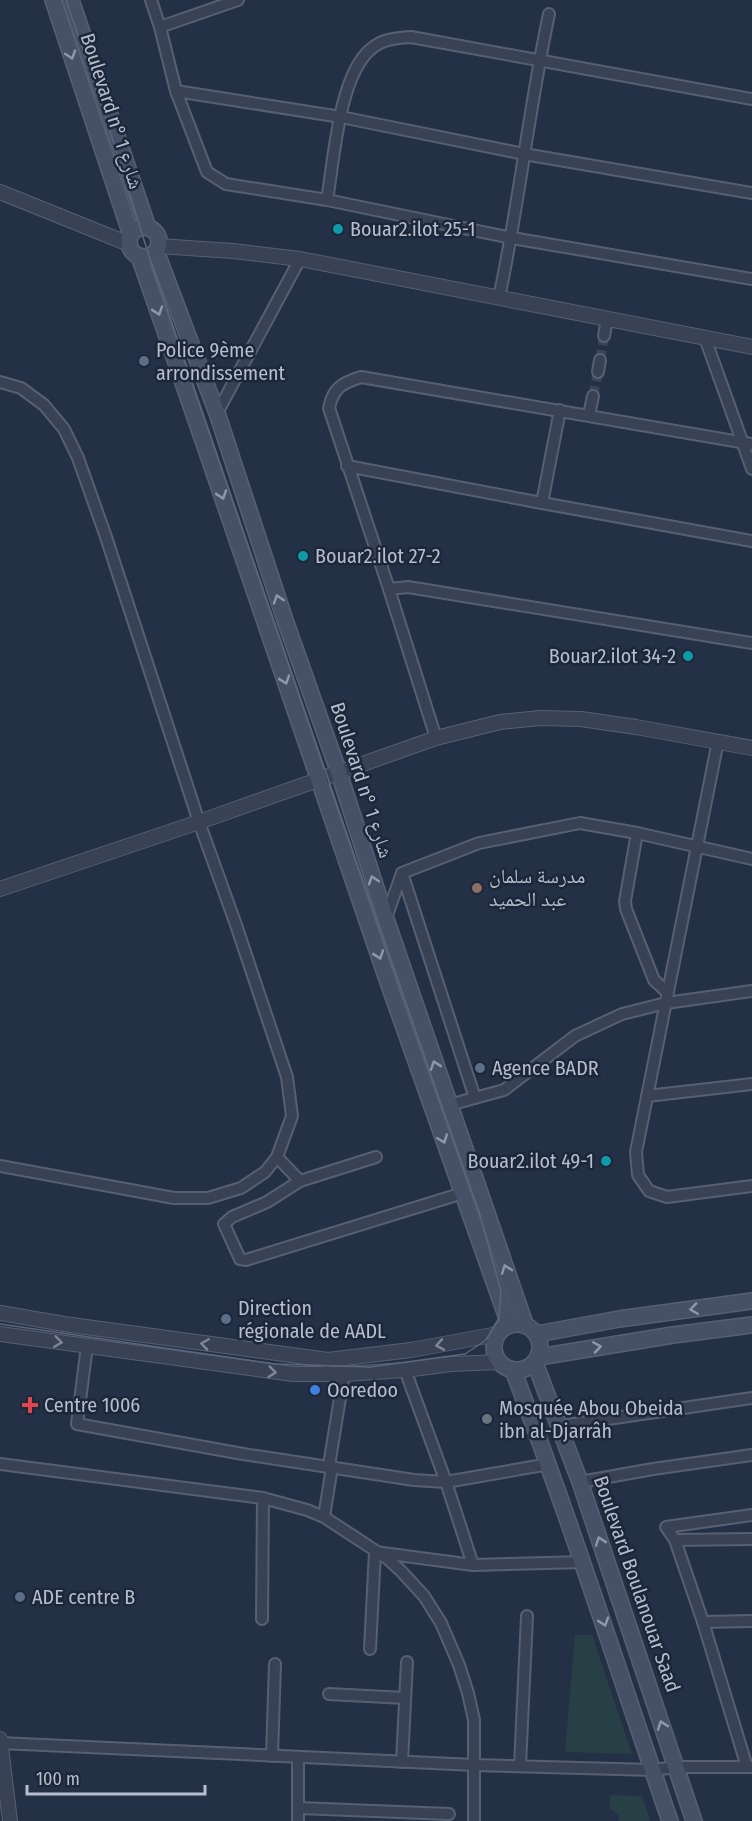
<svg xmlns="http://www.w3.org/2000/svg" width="752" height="1821" font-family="'Fira Sans Condensed','Noto Naskh Arabic',sans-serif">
<rect width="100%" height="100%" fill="#243045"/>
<g fill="#264046">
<path d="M575,1635h17l40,119 -67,-2z"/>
<path d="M610,1795l32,1 8,25h-31v-6l-9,-6z"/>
</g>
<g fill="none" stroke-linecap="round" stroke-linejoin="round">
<g stroke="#3a455a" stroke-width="10" stroke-dasharray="10 5" stroke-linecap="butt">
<path d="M600,360l4,-24"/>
<path d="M593,396l5,-24"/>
</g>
<g stroke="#576072" stroke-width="14">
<g id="minor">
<path d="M151,0l9,27 16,64 31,81 19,12 101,16 185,38 240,41"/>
<path d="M160,27l78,-27"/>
<path d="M176,91l165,26 183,37 228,39"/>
<path d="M327,200c7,-41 12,-125 44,-151 11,-10 26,-11 40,-12l341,62"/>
<path d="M499,298c20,-94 30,-190 50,-284"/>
<path d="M604,336l3,-17"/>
<path d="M705,338l47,131"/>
<path d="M598,372l2,-12"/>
<path d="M0,382l21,6 23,17 20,24 14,29 28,79 93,285 36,100 52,155 5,39 -15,41 -12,15 -24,16 -33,10h-34l-174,-32"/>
<path d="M217,413l83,-154"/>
<path d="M589,415l4,-19"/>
<path d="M347,466l195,37 210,38"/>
<path d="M542,503l18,-93"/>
<path d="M389,589l19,-2 344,56"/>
<path d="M436,738l-47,-149 -60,-181c4,-20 13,-25 32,-31l391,67"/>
<path d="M718,741l-82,411 2,23 11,16 18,6 85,-11"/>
<path d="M637,833l-12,68 1,8 28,71 14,13"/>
<path d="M402,873l77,-30 101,-20 57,10 115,26"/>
<path d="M386,918l16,-45 73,225"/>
<path d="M647,1096l105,-12"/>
<path d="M449,1105l55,-15 71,-54 47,-22 44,-11 86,-12"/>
<path d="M277,1157l23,24"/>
<path d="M376,1157l-76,24 -33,21 -35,15 -8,7 16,35 6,1 217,-67"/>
<path d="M87,1346l-10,78 166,30 171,26 32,2 103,-18"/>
<path d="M405,1370l41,112 27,83"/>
<path d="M560,1426l192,-28"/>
<path d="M0,1464l263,34 44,12 17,7 64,42 13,12 23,25 17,27 18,42 9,28 6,27v101"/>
<path d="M580,1482l73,-13 99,-14"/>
<path d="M324,1517l7,-44 -1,-14 14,-85"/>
<path d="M675,1540l77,-1"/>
<path d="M262,1619l1,-121"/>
<path d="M703,1622l49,-1"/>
<path d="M370,1649l5,-97 98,13 111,-3"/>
<path d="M329,1694l76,4"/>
<path d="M0,1743l475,22 178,5 23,-3h76"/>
<path d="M272,1756l3,-92"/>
<path d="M298,1757v64"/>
<path d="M402,1762l5,-100"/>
<path d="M520,1766l7,-150"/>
<path d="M747,1767l-44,-145 -28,-82 -9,-13 86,-12"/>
<path d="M299,1808l150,6"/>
</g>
</g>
<g stroke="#576072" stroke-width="16">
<g id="tertiary">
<path d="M0,192l129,52"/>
<path d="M158,246l75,5 67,8 452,88"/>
<path d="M0,889l199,-67 237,-84 64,-16 40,-4 41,1 55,8 116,21"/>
<path d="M0,1313l64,11 264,36 83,-10 87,-16"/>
<path d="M0,1334l293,40h51l61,-4 46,-6 49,-2"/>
<path d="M0,1739l10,82"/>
</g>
</g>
<g stroke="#576072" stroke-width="18">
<g id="secondary">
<path d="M53,0l78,235"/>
<path d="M71,0l77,228"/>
<circle cx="144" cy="242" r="15"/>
<path d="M156,251l61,162 68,207 54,153 47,146 139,405"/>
<path d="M139,256l67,193 183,536 120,339"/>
<circle cx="517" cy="1347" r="23"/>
<path d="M537,1334l82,-15 133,-18"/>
<path d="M539,1357l134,-22 79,-10"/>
<path d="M535,1363l45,119 114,339"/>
<path d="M513,1370c57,149 105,300 157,451"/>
</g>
</g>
<use href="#minor" stroke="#394254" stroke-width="10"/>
<use href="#tertiary" stroke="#394254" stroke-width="14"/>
<use href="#secondary" stroke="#465168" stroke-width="15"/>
<path stroke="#5b667c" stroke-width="1.5" d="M0,1324l275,40 95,3 95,-13 21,-14 13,-22 2,-27 -21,-76 -99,-282 -232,-677 -43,-138 -40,-118"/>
</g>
<defs><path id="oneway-chevron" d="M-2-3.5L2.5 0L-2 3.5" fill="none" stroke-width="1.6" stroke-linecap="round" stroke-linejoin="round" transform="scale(1.5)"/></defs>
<g stroke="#8f98aa">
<use href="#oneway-chevron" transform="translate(71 55) rotate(72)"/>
<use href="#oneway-chevron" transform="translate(158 311) rotate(71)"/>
<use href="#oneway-chevron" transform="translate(222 495) rotate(71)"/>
<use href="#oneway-chevron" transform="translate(278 599) rotate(-108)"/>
<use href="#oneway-chevron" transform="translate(285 680) rotate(71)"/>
<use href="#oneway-chevron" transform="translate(373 880) rotate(-108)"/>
<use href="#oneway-chevron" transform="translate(379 955) rotate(71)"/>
<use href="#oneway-chevron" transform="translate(435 1065) rotate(-109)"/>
<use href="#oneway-chevron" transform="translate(443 1139) rotate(70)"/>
<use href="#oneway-chevron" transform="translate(506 1269) rotate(-110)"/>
<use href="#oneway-chevron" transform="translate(694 1309) rotate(172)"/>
<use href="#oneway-chevron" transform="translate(597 1347) rotate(-9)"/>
<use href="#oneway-chevron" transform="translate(600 1541) rotate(-109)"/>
<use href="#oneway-chevron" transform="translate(604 1622) rotate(72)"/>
<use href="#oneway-chevron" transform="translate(662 1725) rotate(-109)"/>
</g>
<g stroke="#7e8697">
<use href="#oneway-chevron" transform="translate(58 1342) rotate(8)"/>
<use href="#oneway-chevron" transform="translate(205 1344) rotate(-172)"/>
<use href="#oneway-chevron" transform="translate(440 1345) rotate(170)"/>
<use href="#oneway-chevron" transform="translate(272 1372) rotate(6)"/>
</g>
<g fill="#0f9aa8" stroke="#1d273a" stroke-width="2">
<circle cx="338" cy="229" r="6"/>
<circle cx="303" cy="556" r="6"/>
<circle cx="688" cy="656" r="6"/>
<circle cx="606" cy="1161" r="6"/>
</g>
<g fill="#5c6f8a" stroke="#1d273a" stroke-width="2">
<circle cx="144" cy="361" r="6"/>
<circle cx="480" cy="1068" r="6"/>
<circle cx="226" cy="1319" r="6"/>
<circle cx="20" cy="1597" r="6"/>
</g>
<circle fill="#8d6e63" stroke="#1d273a" stroke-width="2" cx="477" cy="888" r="6"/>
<circle fill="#3f7fe0" stroke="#1d273a" stroke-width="2" cx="315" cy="1390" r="6"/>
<path fill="#e0444e" stroke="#1d273a" stroke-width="2" d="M27 1396h6v6h6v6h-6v6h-6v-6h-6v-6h6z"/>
<circle fill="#6b7280" stroke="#1d273a" stroke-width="2" cx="487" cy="1419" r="6"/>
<g text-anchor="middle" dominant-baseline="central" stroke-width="5" stroke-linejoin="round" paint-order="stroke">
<g font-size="20" fill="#b6bece" stroke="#1d273a">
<text transform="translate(112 111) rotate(72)">Boulevard n° شارع 1</text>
<text transform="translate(362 780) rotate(72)">Boulevard n° شارع 1</text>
<text transform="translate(637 1584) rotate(71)">Boulevard Boulanouar Saad</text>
</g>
<g font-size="20" fill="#b6bece" stroke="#1d273a" text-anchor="start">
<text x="350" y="229">Bouar2.ilot 25-1</text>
<text x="156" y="350">Police 9ème<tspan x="156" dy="23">arrondissement</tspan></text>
<text x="315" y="556">Bouar2.ilot 27-2</text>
<text x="676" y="656" text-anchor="end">Bouar2.ilot 34-2</text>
<text x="489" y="876">مدرسة سلمان<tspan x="489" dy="23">عبد الحميد</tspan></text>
<text x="492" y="1068">Agence BADR</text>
<text x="594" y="1161" text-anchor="end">Bouar2.ilot 49-1</text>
<text x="238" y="1308">Direction<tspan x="238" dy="23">régionale de AADL</tspan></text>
<text x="327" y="1390">Ooredoo</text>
<text x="44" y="1405">Centre 1006</text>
<text x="499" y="1408">Mosquée Abou Obeida<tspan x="499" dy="23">ibn al-Djarrâh</tspan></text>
<text x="32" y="1597">ADE centre B</text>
</g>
</g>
<path d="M27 1785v9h178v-9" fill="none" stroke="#b6bece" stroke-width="3"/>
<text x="36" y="1785" font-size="18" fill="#b6bece" stroke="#1d273a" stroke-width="4.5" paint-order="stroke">100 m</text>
</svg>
